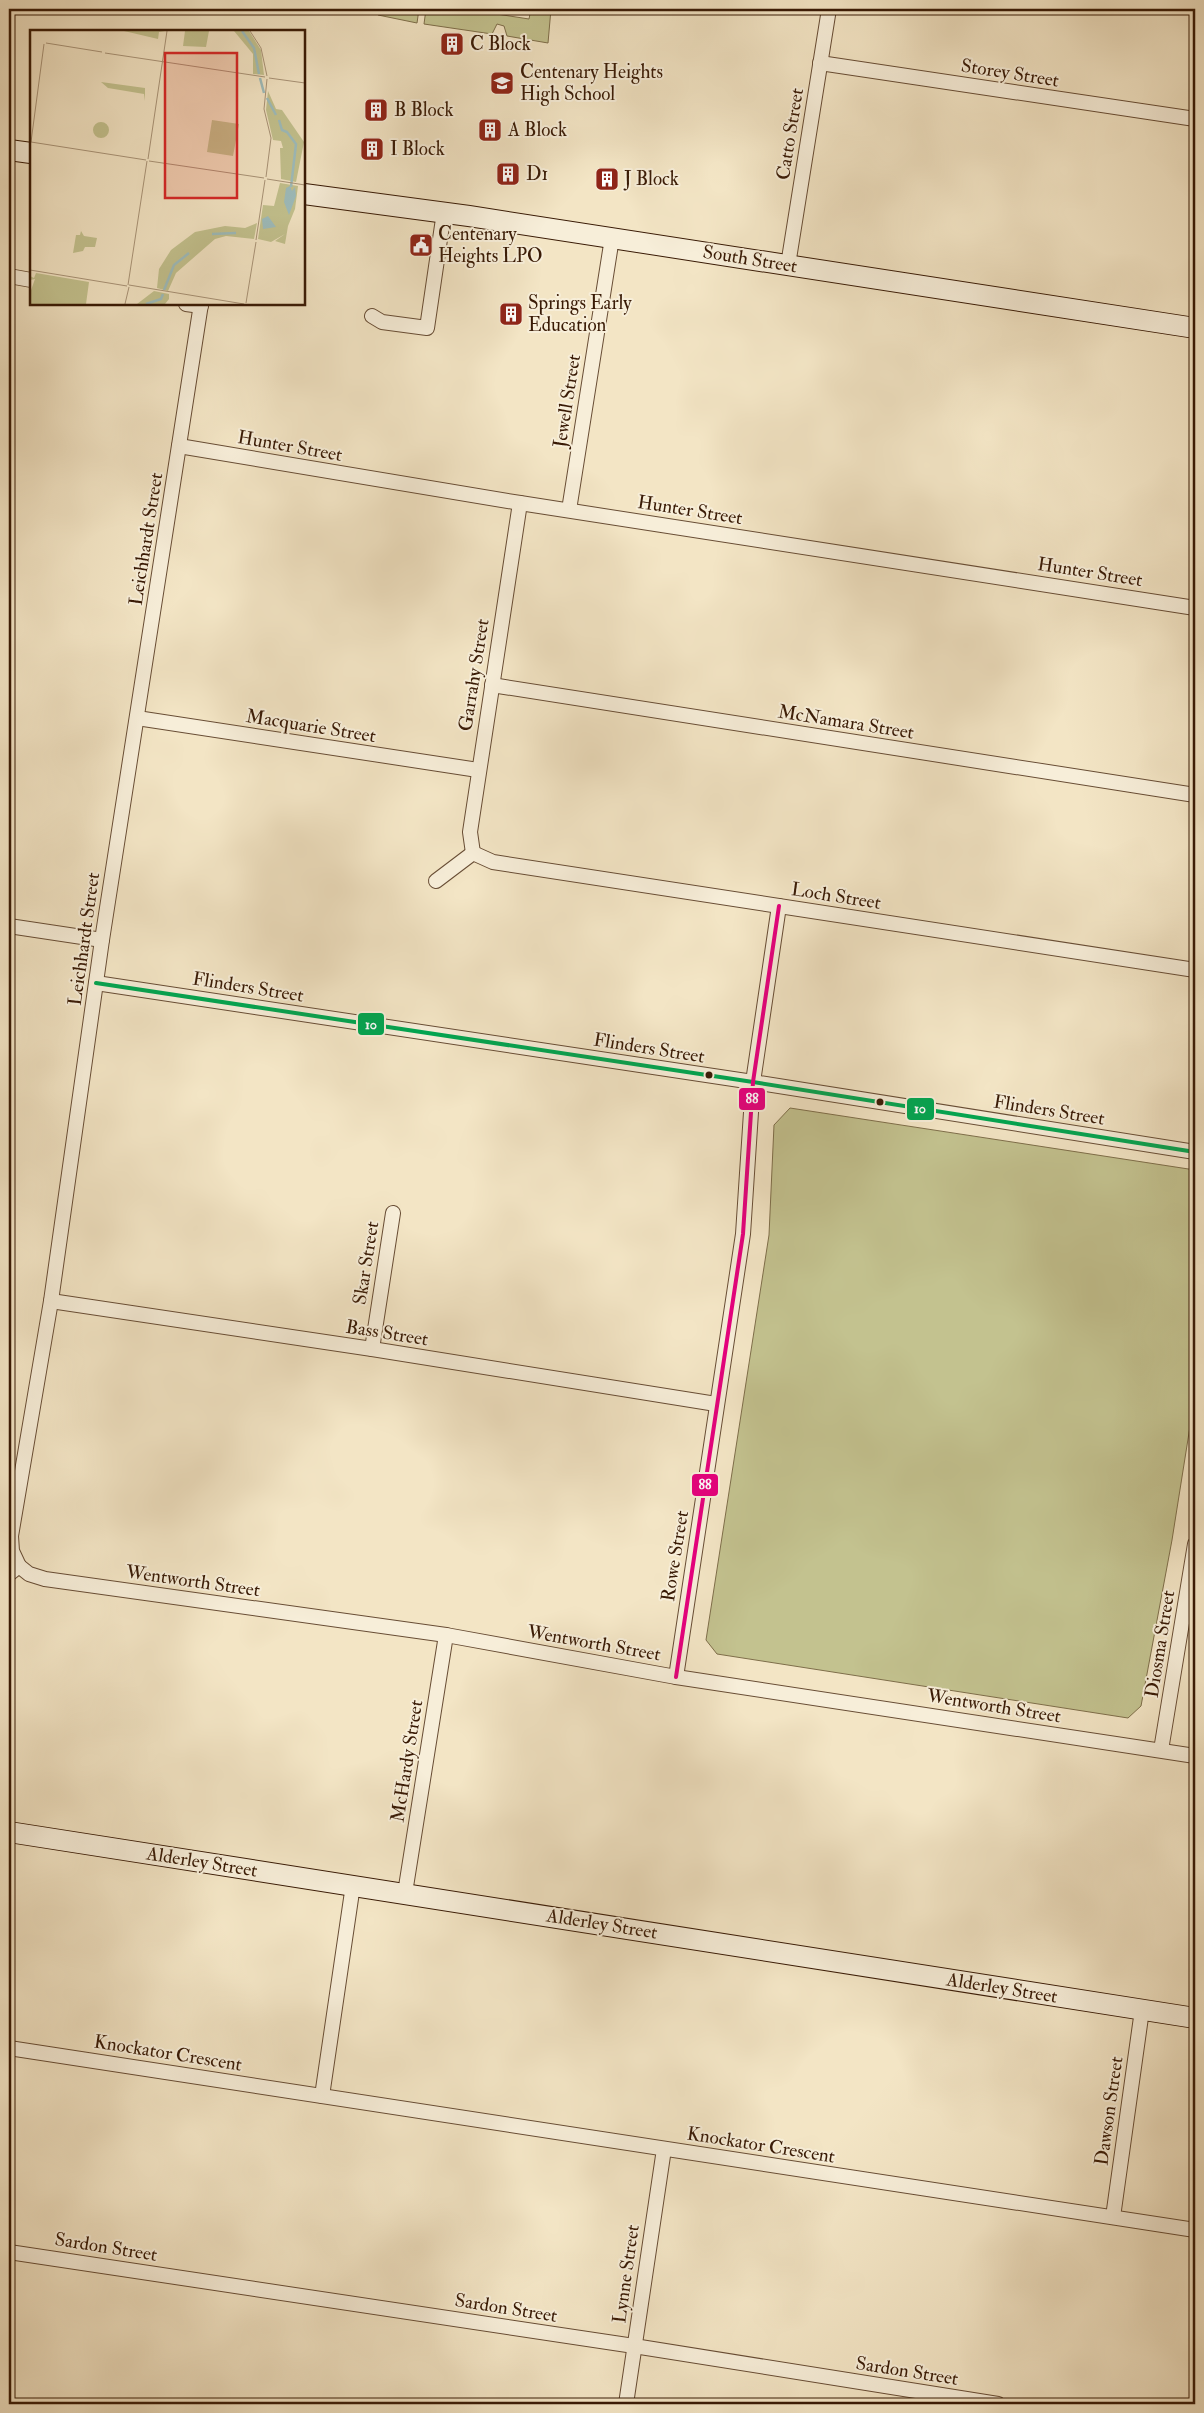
<svg xmlns="http://www.w3.org/2000/svg" width="1204" height="2413" font-family="'IM FELL Double Pica',serif">
<rect width="100%" height="100%" fill="#f3e5c5"/>
<filter id="stains"><feTurbulence type="fractalNoise" baseFrequency=".004" numOctaves="4"/><feColorMatrix values="0 0 0 0 .2 0 0 0 0 .09 0 0 0 0 .02 0 0 0 .5 -.17"/></filter>
<radialGradient id="worn" r=".72"><stop offset=".6" stop-color="#630" stop-opacity="0"/><stop offset="1" stop-color="#630" stop-opacity=".3"/></radialGradient>
<g fill="#c3c28f" stroke="#7e6e4a">
<path d="M379,9h40l-2,14 -39,-8z"/>
<path d="M426,9h38l65,10 2,-10h20l-3,34 -41,-7 -3,-10 -7,-2 -5,10 -68,-10z"/>
<path d="M790,1108l405,62v225l-23,145 -31,166 -13,12 -411,-64 -11,-14 63,-405 5,-110z"/>
</g>
<g fill="none" stroke-linecap="round" stroke-linejoin="round">
<g stroke="#684d35" stroke-width="16">
<g id="street">
<path d="M820,63l375,56"/>
<path d="M788,265l41,-256"/>
<path d="M9,276l22,4"/>
<path d="M186,304l15,2"/>
<path d="M372,316l10,6 45,6 17,-116"/>
<path d="M179,446l341,57 675,105"/>
<path d="M569,510l43,-272"/>
<path d="M492,685l703,110"/>
<path d="M137,718l341,52"/>
<path d="M473,853l20,9 702,108"/>
<path d="M473,853l-3,-21 50,-329"/>
<path d="M436,881l37,-28"/>
<path d="M9,926l93,14"/>
<path d="M96,983l657,99 442,70"/>
<path d="M51,1301l321,48 344,55"/>
<path d="M372,1349l21,-136"/>
<path d="M19,1566l10,8 16,5 401,56 230,42 519,79"/>
<path d="M9,1574l10,-8 -7,-15 -1,-15 40,-235 51,-361 99,-636"/>
<path d="M676,1677l67,-443 10,-152 26,-176"/>
<path d="M1161,1750l34,-206"/>
<path d="M405,1893l41,-258"/>
<path d="M9,2048l1186,182"/>
<path d="M322,2096l31,-211"/>
<path d="M1113,2217l29,-207"/>
<path d="M9,2252l625,94 364,58"/>
<path d="M626,2404l38,-255"/>
</g>
</g>
<g stroke="#391a05" stroke-width="22">
<g id="secondary">
<path d="M9,150l22,3"/>
<path d="M304,194l165,22 726,112"/>
<path d="M9,1832l1186,186"/>
</g>
</g>
<use href="#street" stroke="#f7eed9" stroke-width="14"/>
<use href="#secondary" stroke="#f7eed9" stroke-width="20"/>
<g stroke="#f7eed9" stroke-width="8">
<path id="bus-1" d="M96,983l657,99 442,70"/>
</g>
<g stroke="#f7eed9" stroke-width="8">
<path id="bus-2" d="M676,1677l67,-443 10,-152 26,-176"/>
</g>
<use href="#bus-1" stroke="#00a651" stroke-width="4"/>
<use href="#bus-2" stroke="#e5007d" stroke-width="4"/>
</g>
<defs>
<g id="building-square" transform="scale(1.25)"><rect x="-9" y="-9" width="18" height="18" rx="4" fill="#8f2418" stroke="#f7eed9"/><path d="M-4-6H4V6H1V3H-1V6H-4ZM-2.5-4.3h1.7v1.8h-1.7ZM.8-4.3h1.7v1.8H.8ZM-2.5-1h1.7V.8h-1.7ZM.8-1h1.7V.8H.8Z" fill="#fff"/></g>
<g id="school-square" transform="scale(1.25)"><rect x="-9" y="-9" width="18" height="18" rx="4" fill="#8f2418" stroke="#f7eed9"/><path d="M0-5L7-2L0 1L-7-2ZM-4 1L0 2.5L4 1V4Q0 6-4 4Z" fill="#fff"/></g>
<g id="civic-square" transform="scale(1.25)"><rect x="-9" y="-9" width="18" height="18" rx="4" fill="#8f2418" stroke="#f7eed9"/><path d="M-.6-6.5H3V-4.5H.6V-3L4-1V1h2V6H-6V1h2V-1L-.6-3ZM-1.2 2.5V6h2.4V2.5Z" fill="#fff"/></g>
</defs>
<g fill-rule="evenodd">
<use href="#building-square" x="452" y="44"/>
<use href="#school-square" x="502" y="83"/>
<use href="#building-square" x="376" y="110"/>
<use href="#building-square" x="490" y="130"/>
<use href="#building-square" x="372" y="149"/>
<use href="#building-square" x="508" y="174"/>
<use href="#building-square" x="607" y="179"/>
<use href="#civic-square" x="421" y="245"/>
<use href="#building-square" x="511" y="314"/>
</g>
<g fill="#391a05" stroke="#f7eed9" stroke-width="2">
<circle cx="709" cy="1075" r="4.5"/>
<circle cx="880" cy="1102" r="4.5"/>
</g>
<g text-anchor="middle" dominant-baseline="central" stroke-width="4" stroke-linejoin="round" paint-order="stroke">
<g font-size="19" fill="#391a05" stroke="#f7eed9" text-anchor="start">
<text x="470" y="44">C Block</text>
<text x="520" y="72">Centenary Heights<tspan x="520" dy="22">High School</tspan></text>
<text x="394" y="110">B Block</text>
<text x="508" y="130">A Block</text>
<text x="390" y="149">I Block</text>
<text x="526" y="174">D1</text>
<text x="624" y="179">J Block</text>
<text x="438" y="234">Centenary<tspan x="438" dy="22">Heights LPO</tspan></text>
<text x="528" y="303">Springs Early<tspan x="528" dy="22">Education</tspan></text>
</g>
<g font-size="19" fill="#391a05" stroke="#f7eed9">
<text transform="translate(1010 73) rotate(9)">Storey Street</text>
<text transform="translate(790 134) rotate(-81)">Catto Street</text>
<text transform="translate(750 259) rotate(9)">South Street</text>
<text transform="translate(567 401) rotate(-81)">Jewell Street</text>
<text transform="translate(290 446) rotate(10)">Hunter Street</text>
<text transform="translate(690 510) rotate(9)">Hunter Street</text>
<text transform="translate(146 539) rotate(-81)">Leichhardt Street</text>
<text transform="translate(1090 572) rotate(9)">Hunter Street</text>
<text transform="translate(474 675) rotate(-81)">Garrahy Street</text>
<text transform="translate(846 722) rotate(9)">McNamara Street</text>
<text transform="translate(311 726) rotate(9)">Macquarie Street</text>
<text transform="translate(836 896) rotate(9)">Loch Street</text>
<text transform="translate(84 939) rotate(-82)">Leichhardt Street</text>
<text transform="translate(248 987) rotate(9)">Flinders Street</text>
<text transform="translate(649 1048) rotate(9)">Flinders Street</text>
<text transform="translate(1049 1110) rotate(9)">Flinders Street</text>
<text transform="translate(366 1263) rotate(-81)">Skar Street</text>
<text transform="translate(387 1333) rotate(9)">Bass Street</text>
<text transform="translate(675 1556) rotate(-81)">Rowe Street</text>
<text transform="translate(193 1581) rotate(8)">Wentworth Street</text>
<text transform="translate(594 1643) rotate(10)">Wentworth Street</text>
<text transform="translate(1160 1644) rotate(-81)">Diosma Street</text>
<text transform="translate(994 1706) rotate(9)">Wentworth Street</text>
<text transform="translate(407 1761) rotate(-81)">McHardy Street</text>
<text transform="translate(202 1862) rotate(9)">Alderley Street</text>
<text transform="translate(602 1924) rotate(9)">Alderley Street</text>
<text transform="translate(1002 1988) rotate(9)">Alderley Street</text>
<text transform="translate(168 2053) rotate(9)">Knockator Crescent</text>
<text transform="translate(1109 2111) rotate(-82)">Dawson Street</text>
<text transform="translate(761 2145) rotate(9)">Knockator Crescent</text>
<text transform="translate(106 2247) rotate(9)">Sardon Street</text>
<text transform="translate(626 2274) rotate(-82)">Lynne Street</text>
<text transform="translate(506 2308) rotate(9)">Sardon Street</text>
<text transform="translate(907 2371) rotate(9)">Sardon Street</text>
</g>
</g>
<g transform="translate(30 30)">
<rect width="275" height="275" fill="#f3e5c5"/>
<path d="M94,1h35l6,1h-6l-1,7zM155,1h24l-3,16 -23,-1zM204,1h15l12,19 3,25 -11,-1v-20zM71,52l44,6v13l-1,-7 -36,-6zM238,61l8,18 6,1 22,32 -8,40 -15,-3 -1,-31h3l-2,-7 -8,-1 -7,-30zM182,90l27,4 -6,32 -26,-4zM63 100a8 8 0 1 1 16 0a8 8 0 1 1-16 0ZM250,153l18,3 -3,23 -7,17 -3,18 -10,-3 10,-7 -14,8 -13,-3 5,-34 11,1zM227,193l-3,16 -28,-3 -11,3 -39,34 -8,18 -11,-3 2,-19 12,-19 24,-18 30,-6 20,2zM51,201l3,5 13,2 -2,9h-10l-2,4 -10,2 3,-18h4zM6,243l53,9 -3,22h-55l-1,-11 5,-14 -5,1v-4l4,2zM124,261l15,3v5l-4,5h-28z" fill="#c3c28f"/>
<path d="M260,156l2,5 3,-4 1,9 -7,19 -5,-13 2,-14zM238,186l8,11 -13,2 -1,-10z" fill="#9ebdbd"/>
<path fill="none" stroke="#9ebdbd" stroke-width="2.5" d="M212,1l12,17 5,26M230,48l4,15M237,68l9,17M249,90l3,10 5,2 9,12 -5,43M182,204l24,-1M134,260l10,-25 15,-12M116,274l15,-5 2,-5"/>
<path fill="none" stroke="#a99478" stroke-width="1" d="M220,1l11,17 6,28M16,13l56,9M75,23l160,24M239,48l36,5M1,112l115,18M1,112l13,-98M118,129l19,-128M119,131l115,17M236,147l5,-39 -7,-29 3,-30M237,149l38,6M226,210l9,-60M0,240l97,16M98,255l19,-124M99,255l115,19M216,273l10,-61M95,274l4,-17"/>
<path fill="#d62828" fill-opacity="0.15" stroke="#d62828" stroke-width="2.5" d="M135,23h72v145h-72z"/>
<rect width="275" height="275" fill="none" stroke="#391a05" stroke-width="2.5"/>
</g>
<g stroke="#f7eed9" stroke-width="2">
<rect x="357" y="1012" width="28" height="24" rx="5" fill="#00a651"/>
<rect x="738" y="1087" width="28" height="24" rx="5" fill="#e5007d"/>
<rect x="906" y="1097" width="29" height="24" rx="5" fill="#00a651"/>
<rect x="691" y="1473" width="28" height="24" rx="5" fill="#e5007d"/>
</g>
<g font-size="14" text-anchor="middle" font-weight="bold" fill="#fff">
<text x="371" y="1029">10</text>
<text x="752" y="1103">88</text>
<text x="920" y="1113">10</text>
<text x="705" y="1489">88</text>
</g>
<rect width="1204" height="2413" fill="none" stroke="#f3e5c5" stroke-width="30"/>
<rect x="10" y="10" width="1184" height="2393" fill="none" stroke="#391a05" stroke-width="2.5"/>
<rect x="15" y="15" width="1174" height="2383" fill="none" stroke="#391a05"/>
<rect width="100%" height="100%" filter="url(#stains)"/>
<rect width="100%" height="100%" fill="url(#worn)"/>
</svg>
